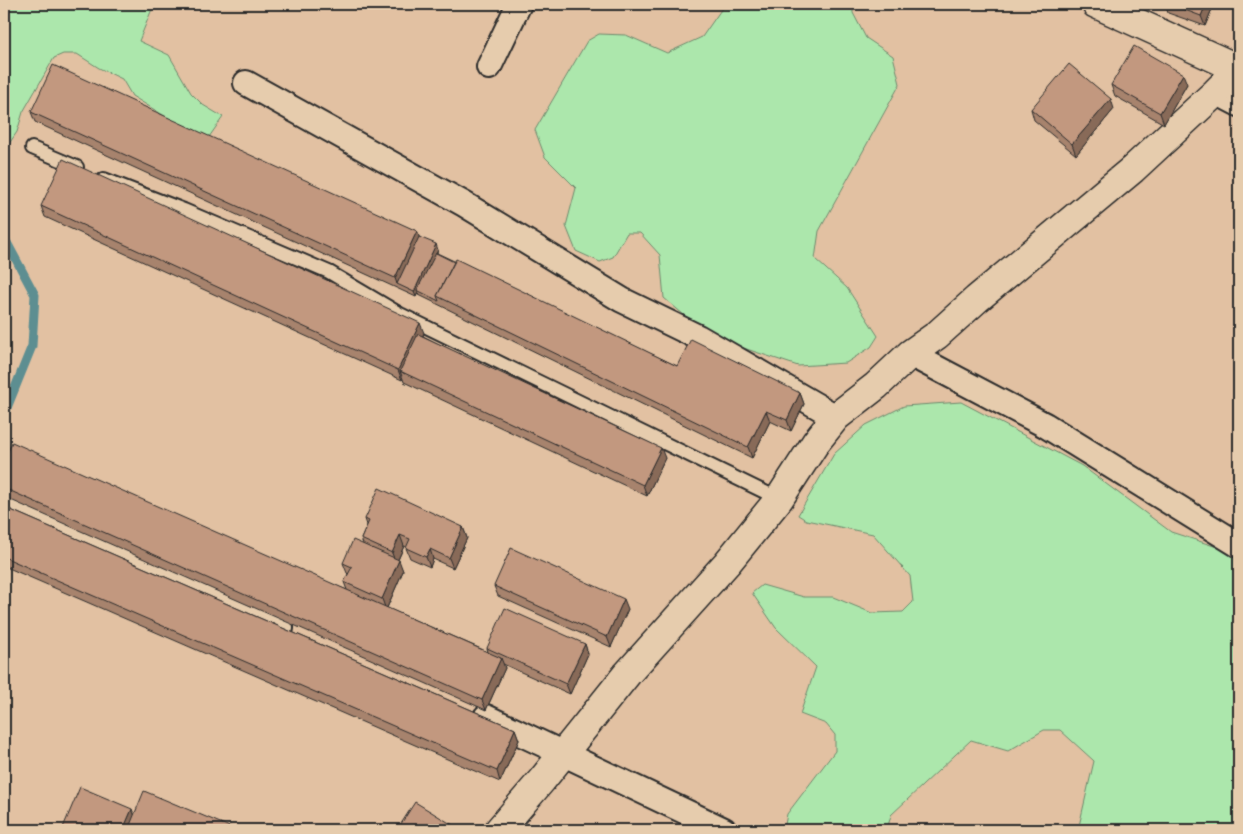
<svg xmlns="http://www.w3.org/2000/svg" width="1243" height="834" font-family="Kalam,sans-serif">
<rect width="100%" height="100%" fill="#e2c1a2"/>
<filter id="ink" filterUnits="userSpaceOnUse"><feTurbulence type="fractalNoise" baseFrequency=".02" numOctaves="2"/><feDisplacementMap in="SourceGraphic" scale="10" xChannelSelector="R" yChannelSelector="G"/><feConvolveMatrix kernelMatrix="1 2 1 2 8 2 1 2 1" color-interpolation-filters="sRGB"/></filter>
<g filter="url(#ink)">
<g fill="#ace7ac" stroke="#6c896c">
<path d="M4,4h150l-15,37 30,14 22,38 12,12 20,12 -14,20 -41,-19 -36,-22 -10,-17 -23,-11 -22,-14h-14l-9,4 -31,54 -6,20 -13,19z"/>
<path d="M725,4h128v9l13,25 27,18 7,28 -81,147 -4,28 32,29 31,48 -7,11 -25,16 -48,3 -88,-29 -46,-39 -4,-43 -20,-22h-13l-14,24 -13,5 -24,-11 -10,-25 10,-38 -31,-31 -10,-27 52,-89 12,-7 27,1 41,18 35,-16z"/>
<path d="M961,402l121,64 89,66 46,15 22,-10v293h-159l-1,-4 15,-65 -34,-31h-16l-36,21 -37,-11 -80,75 -4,15h-103l3,-16 48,-63v-16l-9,-11 -26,-10 16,-47 -40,-39 -24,-35 10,-8 42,12h29l39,16 31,-1 10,-10 -3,-26 -37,-42 -67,-14 -8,-5 36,-61 32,-29 38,-19z"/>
</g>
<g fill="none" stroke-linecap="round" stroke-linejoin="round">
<path stroke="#5d8e91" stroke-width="9" d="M4,237l31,58 -3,51 -28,69"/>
<g stroke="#2b2b2b" stroke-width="16">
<g id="service">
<path d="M32,148l45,19"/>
<path d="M104,179l80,31 145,62 71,42 379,185"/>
</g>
</g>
<g stroke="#2b2b2b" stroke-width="28">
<g id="minor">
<path d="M489,67l30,-63"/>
<path d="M246,83l218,121 158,96 76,37 138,80"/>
<path d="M1216,92l23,12"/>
<path d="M910,354l135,71 194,120"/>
<path d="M13,508l268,120"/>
<path d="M486,717l238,113"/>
</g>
</g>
<g stroke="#2b2b2b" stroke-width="31">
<g id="tertiary">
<path d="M1096,4l143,65"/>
<path d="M499,830l43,-50 85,-106 100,-111 52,-64 37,-57 20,-25 40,-31 34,-32 27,-19 40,-36 156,-130 83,-77 23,-23"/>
</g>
</g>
<use href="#service" stroke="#e6ccad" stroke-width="12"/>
<use href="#minor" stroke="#e6ccad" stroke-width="24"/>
<use href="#tertiary" stroke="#e6ccad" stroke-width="28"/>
</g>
<g fill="#a7836d" stroke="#2b2b2b">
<path d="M1165,4h49l-9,22 -37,-13z"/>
<path d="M1187,84l-23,40 -49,-28 -4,-11z"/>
<path d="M1031,109h83l-38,46 -42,-35z"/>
<path d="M31,112l386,119 2,6 19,13 -1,3 240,113 123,27 4,11 -13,27 -21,-10 -18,37 -333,-163 -1,-3 -2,5 -381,-175z"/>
<path d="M41,206l383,127 -1,3 242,122 -18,38 -243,-114 -1,-3 -1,1 -357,-163z"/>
<path d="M4,461l343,129 -3,-8 4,-8 -1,-1 -4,-10 20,-19 -2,-5 6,-14 -2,-6 98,8 4,11 -14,30 -20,-9 -3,8 -20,-9 -4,-10v-1l-2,-1 -6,14 5,11 -16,37 101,44 -1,-4 98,-4 3,10 -18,40 -67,-30 2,4 -19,42 -482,-213z"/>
<path d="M4,507l511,222 4,11 -19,42 -496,-216z"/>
<path d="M494,586l134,23 -17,38 -113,-51z"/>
</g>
<g fill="#886a59" stroke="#2b2b2b">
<path d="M1206,4h8l-9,22 -4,-10z"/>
<path d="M1183,74l4,10 -23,40 -4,-11z"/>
<path d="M1111,99l3,10 -38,46 -4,-11z"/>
<path d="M417,231l4,11 -24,42 -2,-6z"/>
<path d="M436,244l2,6 -19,41 -2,-1 1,2 -2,5 -2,-5z"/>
<path d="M420,323l4,10 -19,41 -5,-3 3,8 -1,1 -4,-10z"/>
<path d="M800,393l4,11 -13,27 -4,-11z"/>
<path d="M766,411l4,10 -18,37 -4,-11z"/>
<path d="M661,448l4,10 -18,38 -4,-11z"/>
<path d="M463,527l4,11 -14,30 -4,-10z"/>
<path d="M400,535l4,11 -8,18 -4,-11z"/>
<path d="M430,549l3,10 -3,8 -4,-10z"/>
<path d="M399,560l4,11 -17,39 -4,-11z"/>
<path d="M624,599l4,10 -17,38 -4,-10z"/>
<path d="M585,644l3,10 -18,40 -4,-10z"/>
<path d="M501,658l4,10 -19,42 -4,-10z"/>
<path d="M515,729l4,11 -19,42 -3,-11z"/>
<path d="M132,809l4,10 -5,11h-8z"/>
</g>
<g fill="#c2987f" stroke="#2b2b2b">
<path d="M1169,4h37l-5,12z"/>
<path d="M1134,46l49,28 -23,39 -49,-28z"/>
<path d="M1069,64l42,35 -39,45 -41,-35z"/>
<path d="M53,65l364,166 -22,47 -364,-166z"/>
<path d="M63,159l357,164 -22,47 -357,-164z"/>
<path d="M419,237l17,7 -22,48 -17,-8z"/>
<path d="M436,253l18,9 -17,34 2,5 -22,-11z"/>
<path d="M456,259l221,107 14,-27 109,54 -13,27 -21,-9 -18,36 -311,-151z"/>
<path d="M418,334l243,114 -18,37 -243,-114z"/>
<path d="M12,442l489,216 -19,42 -478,-212v-27z"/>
<path d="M379,488l84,39 -14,31 -19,-9 -4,8 -20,-9 4,-9 -10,-4 -8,18 -31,-14 8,-18 -4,-2z"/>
<path d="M4,507l511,222 -18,42 -493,-214z"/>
<path d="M353,540l46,20 -17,39 -38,-17 8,-15 -9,-4z"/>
<path d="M511,548l113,51 -17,38 -113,-51z"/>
<path d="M505,608l80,36 -19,40 -79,-36z"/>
<path d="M80,787l52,22 -9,21h-61z"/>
<path d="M144,791l93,39h-109z"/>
<path d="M415,802l41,25 -2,3h-57z"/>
</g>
</g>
<rect width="1243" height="834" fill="none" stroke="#e6ccad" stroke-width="20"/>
<rect x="10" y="10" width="1223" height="814" fill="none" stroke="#2b2b2b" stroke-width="2" filter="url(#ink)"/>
</svg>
